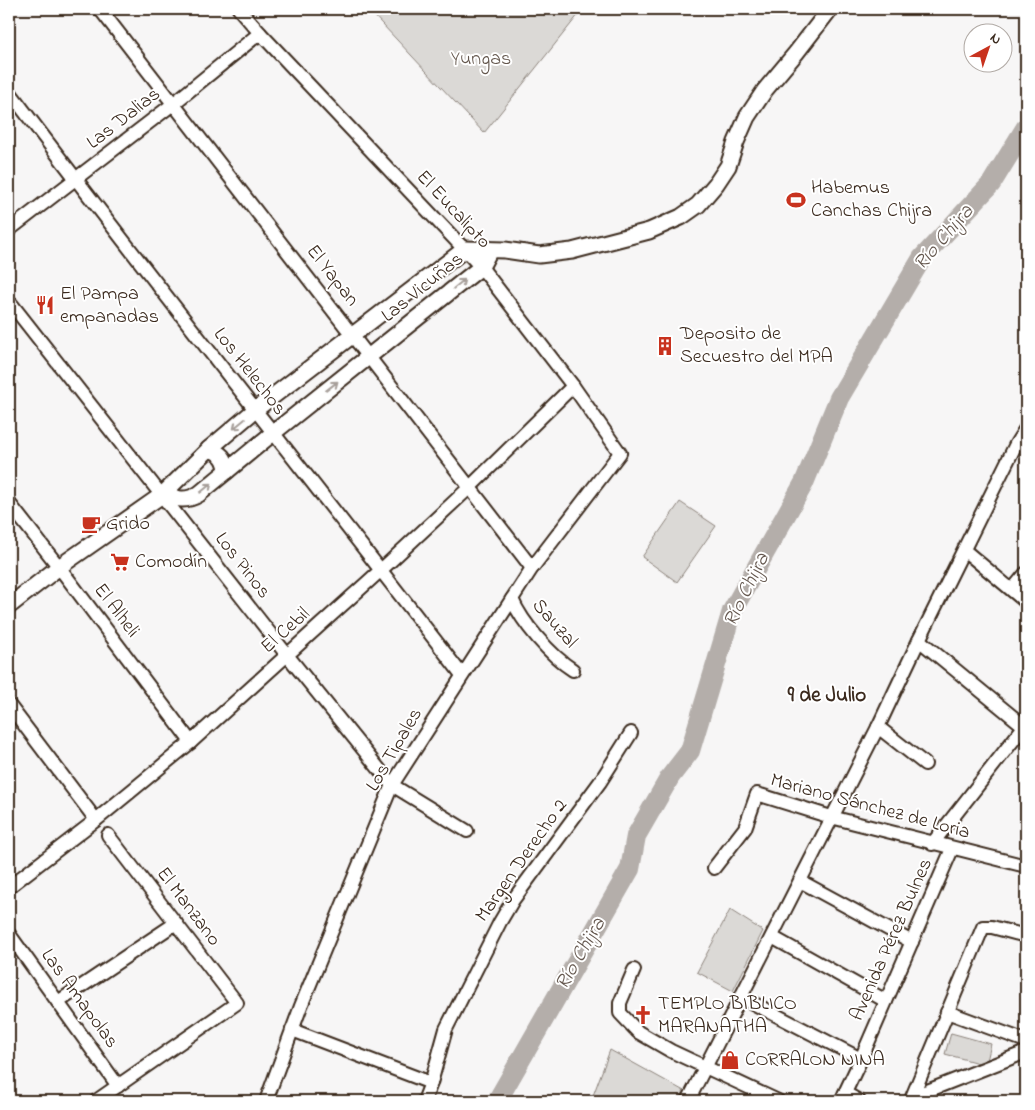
<svg xmlns="http://www.w3.org/2000/svg" width="1035" height="1110" font-family="'Indie Flower',sans-serif">
<rect width="100%" height="100%" fill="#f7f6f6"/>
<filter id="ink" filterUnits="userSpaceOnUse"><feTurbulence type="fractalNoise" baseFrequency=".02" numOctaves="2"/><feDisplacementMap in="SourceGraphic" scale="10" xChannelSelector="R" yChannelSelector="G"/><feConvolveMatrix kernelMatrix="1 2 1 2 8 2 1 2 1" color-interpolation-filters="sRGB"/></filter>
<g filter="url(#ink)">
<g fill="#dbd9d6" stroke="#8b827a">
<path d="M368,9h215l-99,124z"/>
<path d="M680,502l36,24 -39,56 -35,-25z"/>
<path d="M730,910l33,21 -30,60 -36,-19z"/>
<path d="M951,1033l40,11 -5,21 -41,-11z"/>
<path d="M610,1050l74,41 -5,10h-88z"/>
</g>
<g fill="none" stroke-linecap="round" stroke-linejoin="round">
<path stroke="#b4aeaa" stroke-width="20" d="M497,1101l133,-232 6,-33 34,-59 20,-26 42,-140 72,-128 35,-85 83,-140 69,-74 35,-57"/>
<g stroke="#3b2a1e" stroke-width="16">
<g id="minor">
<path d="M100,9l432,559"/>
<path d="M239,9l21,24 221,234 92,119 47,67 -88,115 -140,217 -91,221 -35,95"/>
<path d="M9,91c148,197 303,389 453,584"/>
<path d="M9,230l164,-126 87,-71"/>
<path d="M9,301l278,354 105,130 75,46"/>
<path d="M9,503l50,64 132,175"/>
<path d="M964,550l62,52"/>
<path d="M1012,590l14,-17"/>
<path d="M512,599c10,24 39,57 61,71"/>
<path d="M919,640l105,86"/>
<path d="M9,705l87,115"/>
<path d="M878,727l47,37"/>
<path d="M932,844l94,-120"/>
<path d="M714,868l31,-40 12,-34 74,23 195,49"/>
<path d="M800,881l112,61"/>
<path d="M9,887l87,-67 95,-78 190,-172 89,-83 103,-101"/>
<path d="M9,934l109,152"/>
<path d="M1026,936l-34,-9h-9l-71,170 114,-45"/>
<path d="M772,937l114,64"/>
<path d="M634,970l-14,33v10l18,19 33,19 107,50"/>
<path d="M741,997l120,62"/>
<path d="M58,1002l118,-79"/>
<path d="M947,1012l79,29"/>
<path d="M292,1030l139,53"/>
<path d="M845,1093l14,8"/>
<path d="M96,1101l141,-98 -129,-168"/>
<path d="M424,1101l7,-18 15,-54 54,-107 13,-22 87,-118 31,-49"/>
<path d="M688,1101l190,-374 41,-87 97,-196 10,-16"/>
<path d="M841,1101l20,-42 91,-210"/>
</g>
</g>
<g stroke="#3b2a1e" stroke-width="19">
<g id="tertiary">
<path d="M209,449c12,4 17,9 18,22"/>
<path d="M162,495c15,4 24,7 37,-1l74,-61 208,-166 9,-17"/>
<path d="M9,606l50,-39 103,-72 47,-46 46,-39 210,-161 40,1 34,5 33,-4 77,-20 32,-14 17,-12 18,-21 12,-18 8,-24 11,-25 18,-27 31,-37 34,-44"/>
</g>
</g>
<use href="#minor" stroke="#fff" stroke-width="12"/>
<use href="#tertiary" stroke="#fff" stroke-width="15"/>
</g>
<defs><path id="oneway-shaft" d="M-6 0H5M1.5-3L5.5 0L1.5 3" fill="none" stroke-width="1.6" stroke-linecap="round" stroke-linejoin="round" transform="scale(1.25)"/></defs>
<g stroke="#a79f9a">
<use href="#oneway-shaft" transform="translate(459 284) rotate(-39)"/>
<use href="#oneway-shaft" transform="translate(332 386) rotate(-38)"/>
<use href="#oneway-shaft" transform="translate(239 424) rotate(140)"/>
<use href="#oneway-shaft" transform="translate(206 488) rotate(-39)"/>
</g>
</g>
<defs>
<g id="stadium-bare" transform="scale(1.5)"><path d="M0-5a6.5 5 0 1 0 0 10a6.5 5 0 1 0 0-10ZM-3.5-1.8h7v3.6h-7Z" fill="#c8321e" stroke="#fff" stroke-width="2.5" paint-order="stroke"/></g>
<g id="restaurant-bare" transform="scale(1.5)"><path d="M-5-6h1v4h1v-4h1v4h1v-4h1v5L-1.5 .5V6h-2V.5L-5-1ZM5-6V6H3V1.5H1.5Q1.5-4 5-6Z" fill="#c8321e" stroke="#fff" stroke-width="2.5" paint-order="stroke"/></g>
<g id="building-bare" transform="scale(1.5)"><path d="M-4-6H4V6H1V3H-1V6H-4ZM-2.5-4.3h1.7v1.8h-1.7ZM.8-4.3h1.7v1.8H.8ZM-2.5-1h1.7V.8h-1.7ZM.8-1h1.7V.8H.8Z" fill="#c8321e" stroke="#fff" stroke-width="2.5" paint-order="stroke"/></g>
<g id="cafe-bare" transform="scale(1.5)"><path d="M-5.5-4.5H6V0H3Q3 3.5 0 3.5H-2.5Q-5.5 3.5-5.5 0ZM3-3.2v2h1.7v-2ZM-6 4.5H4V6H-6Z" fill="#c8321e" stroke="#fff" stroke-width="2.5" paint-order="stroke"/></g>
<g id="supermarket-bare" transform="scale(1.5)"><path d="M-6-5.5h2.5l.6 2H6L4.5 2H-2.5L-4.4-4H-6ZM-1.5 3.2a1.3 1.3 0 1 0 .1 0ZM3 3.2a1.3 1.3 0 1 0 .1 0Z" fill="#c8321e" stroke="#fff" stroke-width="2.5" paint-order="stroke"/></g>
<g id="church-bare" transform="scale(1.5)"><path d="M-1.2-6h2.4v3.5h3.3v2.4h-3.3V6h-2.4V-.1h-3.3v-2.4h3.3Z" fill="#c8321e" stroke="#fff" stroke-width="2.5" paint-order="stroke"/></g>
<g id="shop-bare" transform="scale(1.5)"><path d="M-5-2.5h2.3a2.7 3.5 0 0 1 5.4 0H5L5.5 6h-11ZM-1.5-2.5h3a1.5 2.3 0 0 0-3 0Z" fill="#c8321e" stroke="#fff" stroke-width="2.5" paint-order="stroke"/></g>
</defs>
<g fill-rule="evenodd">
<use href="#stadium-bare" x="796" y="200"/>
<use href="#restaurant-bare" x="45" y="305"/>
<use href="#building-bare" x="665" y="346"/>
<use href="#cafe-bare" x="91" y="524"/>
<use href="#supermarket-bare" x="120" y="562"/>
<use href="#church-bare" x="643" y="1015"/>
<use href="#shop-bare" x="730" y="1060"/>
</g>
<g text-anchor="middle" dominant-baseline="central" stroke-width="4" stroke-linejoin="round" paint-order="stroke">
<g font-size="20" fill="#63564c" stroke="#fff">
<text x="481" y="59">Yungas</text>
</g>
<g font-size="20" fill="#3b2a1e" stroke="#fff">
<text transform="translate(124 119) rotate(-38)">Las Dalias</text>
<text transform="translate(453 210) rotate(47)">El Eucalipto</text>
<text transform="translate(332 276) rotate(52)">El Yapan</text>
<text transform="translate(423 288) rotate(-39)">Las Vicuñas</text>
<text transform="translate(249 372) rotate(52)">Los Helechos</text>
<text transform="translate(242 566) rotate(52)">Los Pinos</text>
<text transform="translate(116 611) rotate(53)">El Alheli</text>
<text transform="translate(554 624) rotate(49)">Sauzal</text>
<text transform="translate(286 631) rotate(-42)">El Cebil</text>
<text transform="translate(395 750) rotate(-60)">Los Tipales</text>
<text transform="translate(870 807) rotate(15)">Mariano Sánchez de Loria</text>
<text transform="translate(522 861) rotate(-55)">Margen Derecho 2</text>
<text transform="translate(188 907) rotate(53)">El Manzano</text>
<text transform="translate(892 940) rotate(-66)">Avenida Pérez Bulnes</text>
<text transform="translate(79 999) rotate(54)">Las Amapolas</text>
</g>
<g font-size="20" fill="#3b2a1e" stroke="#fff" text-anchor="start">
<text x="811" y="188">Habemus<tspan x="811" dy="23">Canchas Chijra</tspan></text>
<text x="60" y="294">El Pampa<tspan x="60" dy="23">empanadas</tspan></text>
<text x="680" y="334">Deposito de<tspan x="680" dy="23">Secuestro del MPA</tspan></text>
<text x="106" y="524">Grido</text>
<text x="135" y="562">Comodín</text>
<text x="658" y="1004">TEMPLO BIBLICO<tspan x="658" dy="23">MARANATHA</tspan></text>
<text x="745" y="1060">CORRALON NINA</text>
</g>
<g font-size="21" font-style="italic" fill="#65584f" stroke="#fff">
<text transform="translate(944 238) rotate(-49)">Río Chijra</text>
<text transform="translate(747 590) rotate(-64)">Río Chijra</text>
<text transform="translate(581 954) rotate(-60)">Río Chijra</text>
</g>
<g font-size="21" font-weight="bold" fill="#3b2a1e" stroke="#fff">
<text x="827" y="696">9 de Julio</text>
</g>
</g>
<rect width="1035" height="1110" fill="none" stroke="#fff" stroke-width="30"/>
<rect x="15" y="15" width="1005" height="1080" fill="none" stroke="#3b2a1e" stroke-width="2" filter="url(#ink)"/>
<g transform="translate(988 48) rotate(40)"><circle r="24" fill="#ffffff" stroke="#b1aaa5"/>
<path d="M0-4L9 19L0 12L-9 19Z" fill="#c8321e"/>
<text y="-8" font-size="14" font-weight="bold" text-anchor="middle" fill="#3b2a1e">N</text>
</g>
</svg>
